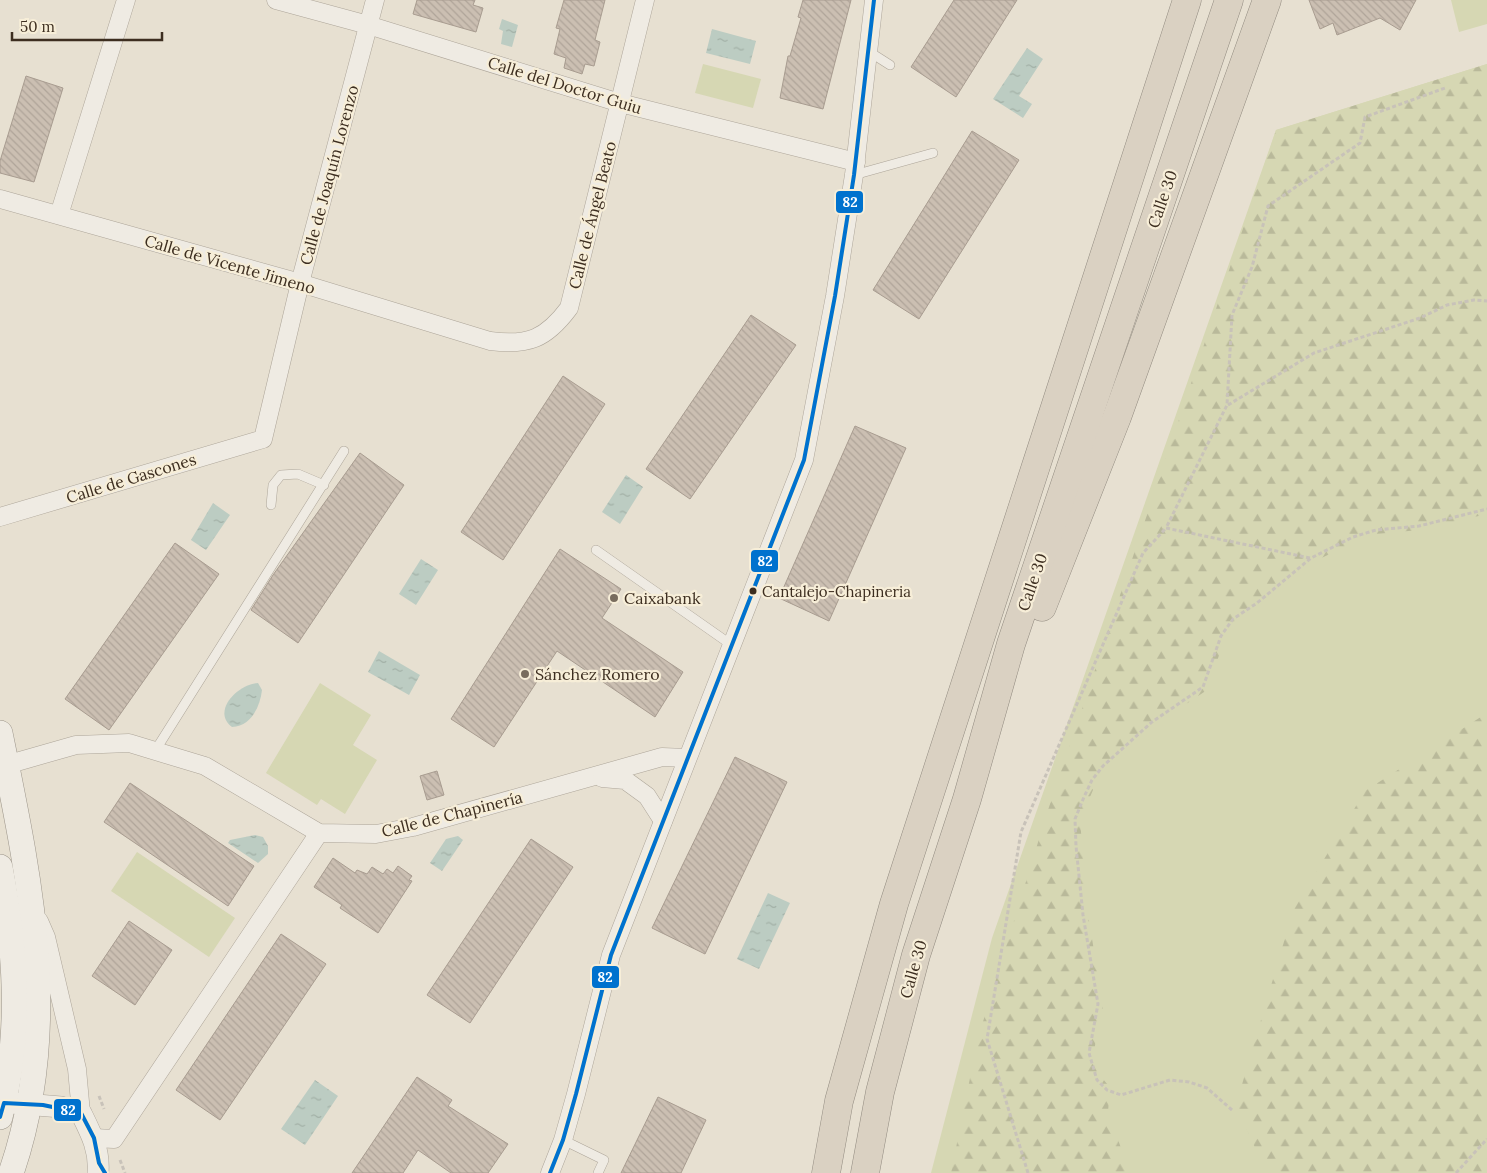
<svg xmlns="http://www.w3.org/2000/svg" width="1487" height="1173" font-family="Lora,serif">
<defs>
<pattern id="forest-firs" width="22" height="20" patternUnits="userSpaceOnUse" patternTransform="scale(1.25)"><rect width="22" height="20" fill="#d6d7b3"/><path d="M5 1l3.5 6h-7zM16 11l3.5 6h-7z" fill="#b9b99a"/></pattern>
<pattern id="water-ripples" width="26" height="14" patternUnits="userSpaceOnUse" patternTransform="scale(1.25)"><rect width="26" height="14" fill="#bcccc2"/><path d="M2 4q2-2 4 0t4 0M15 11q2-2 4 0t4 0" fill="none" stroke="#a2b0a6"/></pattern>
<pattern id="building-back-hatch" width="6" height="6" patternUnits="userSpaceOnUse" patternTransform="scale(1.25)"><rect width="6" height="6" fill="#cbbfb2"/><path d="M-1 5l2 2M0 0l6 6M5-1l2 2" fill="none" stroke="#afa499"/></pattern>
</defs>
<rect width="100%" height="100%" fill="#e7e0d1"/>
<g fill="#d6d7b3">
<path d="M1451,0h36v24l-28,8z"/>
<path d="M703,64l58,15 -8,29 -58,-15z"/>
<path d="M1487,64v1109h-556l61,-235 284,-808z"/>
<path d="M320,683l51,32 -18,30 24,15 -32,54 -24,-15 -4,6 -51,-32z"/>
<path d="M137,852l98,66 -26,39 -98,-66z"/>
</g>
<g fill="url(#forest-firs)">
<path d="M1487,64v450l-68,16 -42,4 -22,8 -42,20 -53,44 -24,16 -11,16 -18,52 -52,35 -49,45 -10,13 -16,37 8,95 15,89c-2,33 -22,54 7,83l-2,25 22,61h-179l27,-135 69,-225 229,-683z"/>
<path d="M1487,713v460h-221l-30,-68 57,-194 72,-120z"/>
</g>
<g fill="url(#water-ripples)">
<path d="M502,19l16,6 -6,22 -11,-3 2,-13 -4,-2z"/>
<path d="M712,29l44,12 -6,23 -44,-11z"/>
<path d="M1027,48l16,11 -24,37 13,8 -9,14 -30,-19z"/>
<path d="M626,475l17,12 -23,37 -18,-12z"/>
<path d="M213,503l17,12 -24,35 -15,-10z"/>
<path d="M421,559l17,11 -22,35 -17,-11z"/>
<path d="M379,651l41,24 -11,20 -41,-23z"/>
<path d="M258,683l4,7c-2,17 -11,36 -30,37 -21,-16 6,-43 26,-44z"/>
<path d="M255,835l8,2 5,9v8l-10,9 -30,-20 2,-3z"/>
<path d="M458,836l5,4 -21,31 -12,-8 16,-24z"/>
<path d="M768,893l22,10 -31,66 -22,-10z"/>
<path d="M315,1080l23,16 -33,49 -24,-16z"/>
</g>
<g fill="url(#building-back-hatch)" stroke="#a89c90">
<path d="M417,0h58l-2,5 10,3 -7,24 -63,-18z"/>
<path d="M564,0h41l-10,40 5,2 -6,24 -9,-2 -3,10 -18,-6 2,-10 -12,-4 6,-25 -4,-1z"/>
<path d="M803,0h48l-28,109 -43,-11 8,-42h2l11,-38 -3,-1z"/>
<path d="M954,0h63l-61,97 -45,-30z"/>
<path d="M1309,0h107l-16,30 -20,-12 -43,17 -4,-12 -13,6z"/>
<path d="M26,76l37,12 -29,94 -34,-9v-12z"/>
<path d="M972,131l47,29 -100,159 -46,-29z"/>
<path d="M751,315l45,30 -106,154 -44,-30z"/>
<path d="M563,376l42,28 -102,156 -42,-28z"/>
<path d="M855,426l51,22 -77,173 -50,-23z"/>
<path d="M360,453l44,32 -106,158 -47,-33 22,-35z"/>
<path d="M175,543l44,31 -110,156 -44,-31z"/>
<path d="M560,549l61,40 -19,29 81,54 -28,45 -98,-66 -63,96 -43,-28z"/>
<path d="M735,757l52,25 -82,172 -53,-26z"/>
<path d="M437,771l7,24 -17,5 -7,-24z"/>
<path d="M130,783l124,83 -26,40 -124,-84z"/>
<path d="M531,839l42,28 -103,156 -43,-28z"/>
<path d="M333,858l22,15 2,-3 10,4 5,-7 11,7 4,-5 6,4 5,-7 14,10 -3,4 3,1 -34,52 -38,-25 2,-3 -28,-18z"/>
<path d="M129,921l43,29 -37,55 -43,-29z"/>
<path d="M281,934l45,30 -106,156 -44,-30z"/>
<path d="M417,1077l35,23 -4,6 60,38 -20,29h-37l-33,-23 -15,23h-51z"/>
<path d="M658,1097l48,23 -25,53h-60z"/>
</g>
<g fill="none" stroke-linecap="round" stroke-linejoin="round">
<g stroke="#ada599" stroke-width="10">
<g id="service">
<path d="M868,51l22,14"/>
<path d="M854,175l79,-22"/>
<path d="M271,505l2,-20 8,-10 17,-1 26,11"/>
<path d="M596,550l137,96"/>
<path d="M155,751l189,-300"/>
<path d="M563,1140l41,20 -6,13"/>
</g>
</g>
<g stroke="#ada599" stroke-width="19">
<g id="minor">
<path d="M276,0l92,25 252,78 236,59"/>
<path d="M0,199l300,84 190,58c38,5 56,-2 79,-33l76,-308"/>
<path d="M59,215l67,-215"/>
<path d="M0,517l263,-78 37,-156 75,-283"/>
<path d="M6,765l70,-20 53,-2 76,23 114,67 57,1 37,-7 249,-70 25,1"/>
<path d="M602,778l23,2 22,16 16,25"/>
<path d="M39,921l7,16 31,132 4,44"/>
<path d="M94,1138l20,1 205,-306"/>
<path d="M550,1173l13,-33 13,-46 35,-139 193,-495 31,-164 19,-121 20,-175"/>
</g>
</g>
<g stroke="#ada599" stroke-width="22">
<path id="tertiary" d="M12,1103l49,4 20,6c10,20 19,37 17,60"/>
</g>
<g stroke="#9c958a" stroke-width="26">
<g id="secondary">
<path d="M0,733c30,147 62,293 11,440"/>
<path d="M0,867c16,83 22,168 0,250"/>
</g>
</g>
<g stroke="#928b80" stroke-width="29">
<g id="motorway">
<path d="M1042,607l75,-190 150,-417"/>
<path d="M826,1173l13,-72 55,-197 293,-904"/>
<path d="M865,1173l15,-81 36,-137 51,-156 44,-155 218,-644"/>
</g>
</g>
<g stroke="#c8c2b9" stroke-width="3" stroke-dasharray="4 2.5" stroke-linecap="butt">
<path d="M1228,405l86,-52 106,-35 27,-13 27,-5 13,1"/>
<path d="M1310,558l-144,-30 61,-123 5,-90 20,-48 16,-61 92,-63 5,-26 80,-29"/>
<path d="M99,1096l5,13"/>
<path d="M1232,1110l-25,-22 -18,-6 -19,-2 -49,15 -14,-5 -10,-10 -8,-27 9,-49 -15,-89 -7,-69 -1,-27 9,-22 8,-17 11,-14 49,-44 51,-35 18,-51 12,-17 24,-16 54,-45 42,-21 23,-7 43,-4 68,-17"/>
<path d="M120,1160l5,13"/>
<path d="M1028,1173l-41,-134 34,-207 122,-279 23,-25"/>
<path d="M1456,1173l31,-34"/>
</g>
<use href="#service" stroke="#efebe3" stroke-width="9"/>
<use href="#minor" stroke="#efebe3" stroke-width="18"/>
<use href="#tertiary" stroke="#efebe3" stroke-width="21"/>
<use href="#secondary" stroke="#efebe3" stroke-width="25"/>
<use href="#motorway" stroke="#dad1c2" stroke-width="28"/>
<g stroke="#f7eed8" stroke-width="8">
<g id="bus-1">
<path d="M0,1117l4,-14 39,2 38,8 13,25 5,25 6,10"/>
<path d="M550,1173l13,-33 13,-46 35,-139 193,-495 31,-164 19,-121 20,-175"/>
</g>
</g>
<use href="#bus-1" stroke="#0072ce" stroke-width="4"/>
</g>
<circle fill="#3d2e20" stroke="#f7eed8" stroke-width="2" cx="753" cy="591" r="4.5"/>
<g fill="#786c5e" stroke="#f7eed8" stroke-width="2">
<circle cx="614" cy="598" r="5"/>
<circle cx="525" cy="674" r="5"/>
</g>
<g text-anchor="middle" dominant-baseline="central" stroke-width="4.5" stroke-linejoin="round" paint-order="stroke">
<g font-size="15" fill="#3d2e20" stroke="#f7eed8" text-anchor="start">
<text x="762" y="591">Cantalejo-Chapineria</text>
</g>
<g font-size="16" fill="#3d2e20" stroke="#f7eed8">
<text transform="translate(565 85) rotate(17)">Calle del Doctor Guiu</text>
<text transform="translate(329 175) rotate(-75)">Calle de Joaquín Lorenzo</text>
<text transform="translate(1162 199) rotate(-71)">Calle 30</text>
<text transform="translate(592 215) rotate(-76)">Calle de Ángel Beato</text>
<text transform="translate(230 264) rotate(16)">Calle de Vicente Jimeno</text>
<text transform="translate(131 478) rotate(-17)">Calle de Gascones</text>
<text transform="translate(1032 582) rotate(-71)">Calle 30</text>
<text transform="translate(452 814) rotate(-14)">Calle de Chapinería</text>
<text transform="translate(913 969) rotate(-74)">Calle 30</text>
</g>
<g font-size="16" fill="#3d2e20" stroke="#f7eed8" text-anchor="start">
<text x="624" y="598">Caixabank</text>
<text x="535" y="674">Sánchez Romero</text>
</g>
</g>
<g stroke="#f7eed8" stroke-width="2">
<rect x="835" y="190" width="29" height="24" rx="5" fill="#0072ce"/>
<rect x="750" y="549" width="29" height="24" rx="5" fill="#0072ce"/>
<rect x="591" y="965" width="29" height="24" rx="5" fill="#0072ce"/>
<rect x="53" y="1098" width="29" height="24" rx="5" fill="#0072ce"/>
</g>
<g font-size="14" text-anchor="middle" font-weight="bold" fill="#fff">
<text x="850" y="207">82</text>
<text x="765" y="566">82</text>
<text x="605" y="982">82</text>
<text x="68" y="1115">82</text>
</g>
<path d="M12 32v8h150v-8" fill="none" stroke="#3d2e20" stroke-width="2.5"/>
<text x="20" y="32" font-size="15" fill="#3d2e20" stroke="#f7eed8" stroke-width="4" paint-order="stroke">50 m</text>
</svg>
